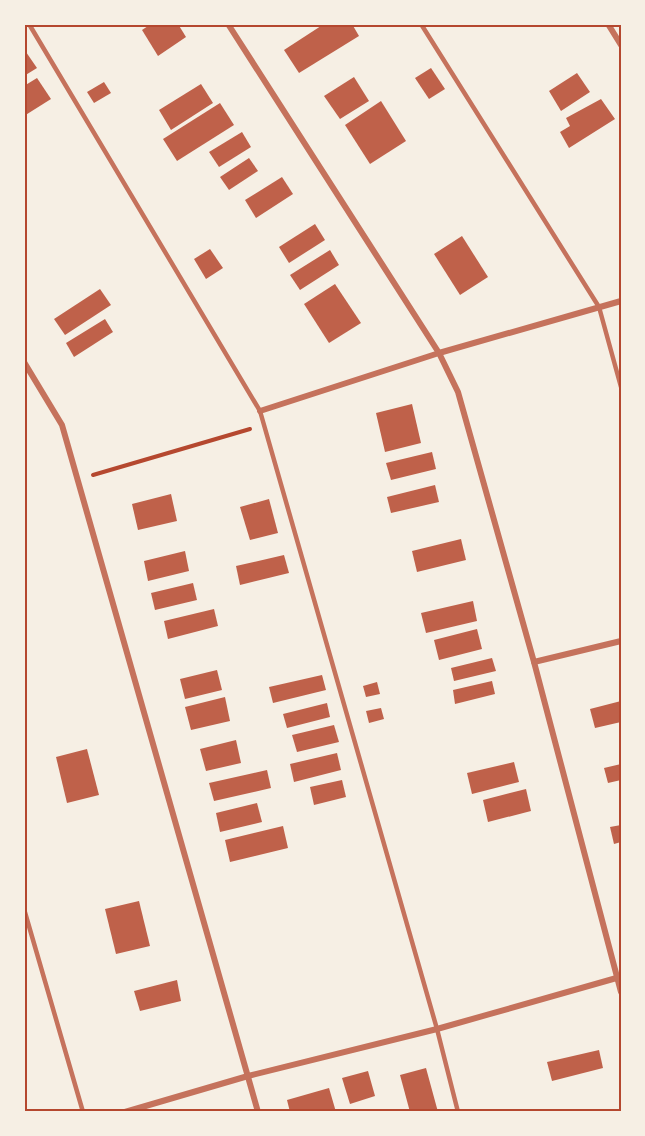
<svg xmlns="http://www.w3.org/2000/svg" width="645" height="1136" font-family="'Asap Condensed',sans-serif">
<rect width="100%" height="100%" fill="#f6efe4"/>
<g fill="#bf614a">
<path d="M151,24h27l8,13 -28,19 -16,-26z"/>
<path d="M324,24h28l7,12 -60,37 -15,-23z"/>
<path d="M26,52l11,16 -13,8v-23z"/>
<path d="M431,68l14,21 -16,10 -14,-21z"/>
<path d="M577,73l13,19 -29,19 -12,-20z"/>
<path d="M354,77l15,24 -29,18 -16,-23z"/>
<path d="M37,78l14,21 -27,17v-30z"/>
<path d="M104,82l7,11 -17,10 -7,-11z"/>
<path d="M201,84l12,19 -42,27 -12,-20z"/>
<path d="M601,99l14,20 -46,29 -9,-16 10,-6 -4,-8z"/>
<path d="M381,101l25,40 -36,23 -25,-39z"/>
<path d="M220,103l14,22 -57,36 -14,-22z"/>
<path d="M242,132l9,15 -32,20 -10,-15z"/>
<path d="M249,158l9,13 -29,19 -9,-13z"/>
<path d="M282,177l11,17 -37,24 -11,-18z"/>
<path d="M315,224l10,16 -36,23 -10,-16z"/>
<path d="M462,236l26,41 -28,18 -26,-41z"/>
<path d="M210,249l13,19 -17,11 -12,-20z"/>
<path d="M330,250l9,15 -39,25 -10,-15z"/>
<path d="M335,284l26,39 -32,20 -25,-39z"/>
<path d="M100,289l11,16 -46,30 -11,-16z"/>
<path d="M105,319l8,13 -39,25 -8,-14z"/>
<path d="M412,404l9,39 -36,9 -9,-39z"/>
<path d="M432,452l4,17 -45,11 -5,-17z"/>
<path d="M435,485l4,17 -48,11 -4,-16z"/>
<path d="M171,494l6,27 -39,9 -6,-26z"/>
<path d="M269,499l9,34 -28,7 -10,-33z"/>
<path d="M461,539l5,21 -49,12 -5,-21z"/>
<path d="M185,551l4,20 -41,10 -4,-20z"/>
<path d="M284,555l5,18 -49,12 -4,-19z"/>
<path d="M193,583l4,17 -42,10 -4,-17z"/>
<path d="M473,601l4,20 -51,12 -5,-20z"/>
<path d="M214,609l4,17 -50,13 -4,-18z"/>
<path d="M477,629l5,20 -43,11 -5,-20z"/>
<path d="M492,658l4,13 -42,10 -3,-13z"/>
<path d="M217,670l5,20 -37,9 -5,-20z"/>
<path d="M322,675l4,15 -53,13 -4,-16z"/>
<path d="M492,681l3,13 -40,10 -2,-14z"/>
<path d="M377,682l3,12 -14,3 -3,-11z"/>
<path d="M225,697l5,24 -39,9 -6,-23z"/>
<path d="M621,701v21l-26,6 -5,-19z"/>
<path d="M327,703l3,14 -43,11 -4,-14z"/>
<path d="M381,708l3,11 -15,4 -3,-12z"/>
<path d="M334,725l5,17 -42,10 -5,-17z"/>
<path d="M236,740l5,23 -35,8 -6,-22z"/>
<path d="M87,749l12,46 -32,8 -11,-46z"/>
<path d="M337,753l4,17 -47,12 -4,-18z"/>
<path d="M514,762l5,20 -47,12 -5,-21z"/>
<path d="M621,764v16l-13,3 -4,-15z"/>
<path d="M267,770l4,18 -57,13 -5,-18z"/>
<path d="M342,780l4,17 -32,8 -4,-18z"/>
<path d="M526,789l5,22 -43,11 -5,-22z"/>
<path d="M257,803l5,19 -42,10 -4,-19z"/>
<path d="M621,825v17l-7,2 -4,-17z"/>
<path d="M283,826l5,22 -58,14 -5,-22z"/>
<path d="M139,901l11,45 -34,8 -11,-45z"/>
<path d="M177,980l4,21 -41,10 -6,-20z"/>
<path d="M599,1050l4,18 -51,13 -5,-19z"/>
<path d="M426,1068l12,44h-28l-10,-37z"/>
<path d="M368,1071l7,25 -25,8 -8,-26z"/>
<path d="M329,1088l7,24h-46l-3,-12z"/>
</g>
<g fill="none" stroke-linecap="round" stroke-linejoin="round">
<path stroke="#b5482f" stroke-width="4" d="M93,475l157,-46"/>
<g stroke="#c5725c" stroke-width="4.5">
<path d="M29,24l231,387 177,618 21,83"/>
<path d="M421,24l178,283 22,80"/>
<path d="M24,909l59,203"/>
</g>
<g stroke="#c5725c" stroke-width="6">
<path d="M228,24l211,329 19,39 76,270 87,330"/>
<path d="M608,24l13,21"/>
<path d="M24,362l38,63 196,687"/>
<path d="M260,411l179,-58 182,-52"/>
<path d="M534,662l87,-21"/>
<path d="M125,1112l123,-36 189,-47 183,-52"/>
</g>
</g>
<rect width="645" height="1136" fill="none" stroke="#f6efe4" stroke-width="51"/>
<rect x="26" y="26" width="594" height="1084" fill="none" stroke="#b5482f" stroke-width="2"/>
</svg>
